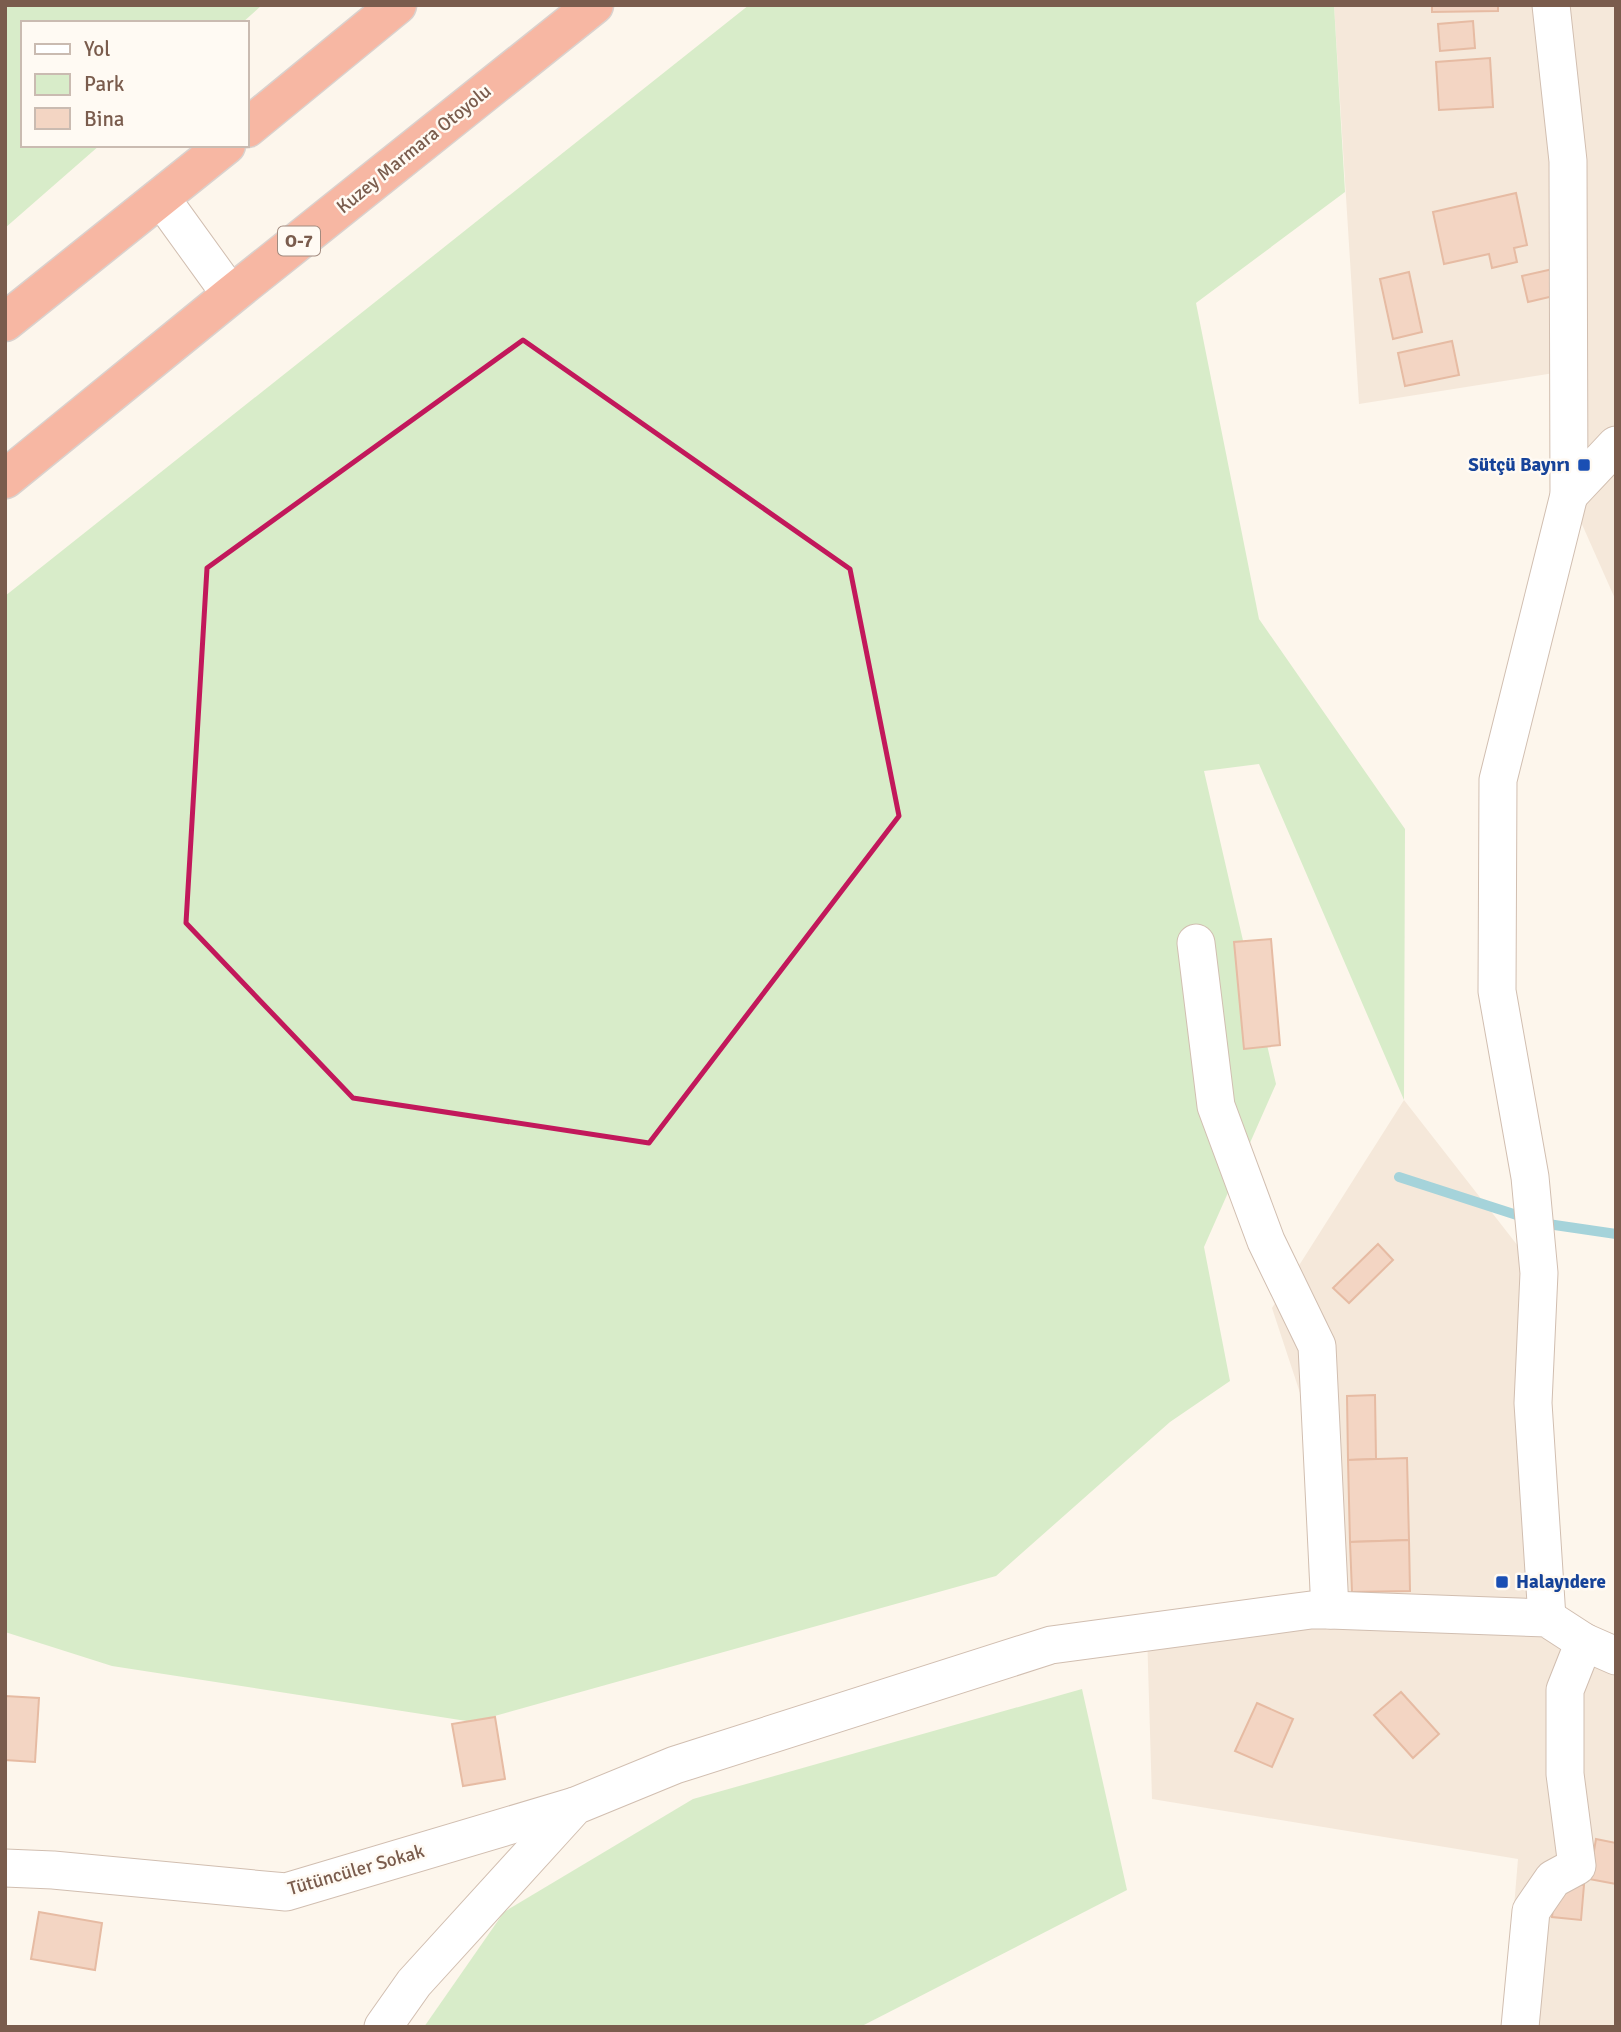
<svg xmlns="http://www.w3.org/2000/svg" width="1621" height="2032" font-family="Signika,sans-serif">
<rect width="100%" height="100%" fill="#fdf6ec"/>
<g fill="#f5e8da">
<path d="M1334,5h282v596l-47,-106 -2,-124 -208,33z"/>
<path d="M1404,1100l135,173 8,345 69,38v371h-112l14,-168 -366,-60 -5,-167 163,-22 -7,-208 -31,-94z"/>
</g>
<g fill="#d8ecc9">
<path d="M5,5h257l-20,18h-219v122h77l-95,83z"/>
<path d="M749,5h585l11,187 -149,111 63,316 146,210 -1,271 -145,-336 -55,7 72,313 -72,163 26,134 -60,41 -174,154 -523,146 -361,-56 -107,-34v-1036z"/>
<path d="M1082,1689l45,201 -267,137h-436l80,-115 189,-113z"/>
</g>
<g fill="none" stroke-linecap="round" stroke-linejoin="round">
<g stroke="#a5d3da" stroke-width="10">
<path d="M1399,1177l127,41"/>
<path d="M1541,1223l75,11"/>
</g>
</g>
<g fill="#f3d5c3" stroke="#e6bba3" stroke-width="2">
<path d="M1432,5h66v6l-66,1z"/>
<path d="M1473,21l2,27 -35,3 -2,-27z"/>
<path d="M1490,58l3,49 -54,3 -3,-48z"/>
<path d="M1516,193l11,52 -13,3 3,14 -25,6 -3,-14 -45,10 -11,-52z"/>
<path d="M1553,269l5,26 -30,7 -6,-26z"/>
<path d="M1409,272l13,60 -29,7 -13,-60z"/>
<path d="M1452,341l7,34 -54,11 -7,-33z"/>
<path d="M1271,939l9,106 -36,4 -10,-107z"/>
<path d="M1378,1244l15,16 -44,43 -16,-15z"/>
<path d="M1375,1395l1,64 -28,1 -1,-64z"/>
<path d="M1407,1458l2,82 -59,2 -2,-82z"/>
<path d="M1409,1540l1,51 -58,1 -2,-50z"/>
<path d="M1401,1692l38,42 -26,24 -39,-43z"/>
<path d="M5,1696l34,2 -4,64 -30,-2z"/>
<path d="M1257,1703l36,16 -21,48 -37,-16z"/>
<path d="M495,1717l10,62 -42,7 -11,-62z"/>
<path d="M1596,1839l20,4v41l-27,-5z"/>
<path d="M1556,1882l28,3 -3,35 -29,-3z"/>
<path d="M39,1912l63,11 -7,47 -64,-11z"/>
</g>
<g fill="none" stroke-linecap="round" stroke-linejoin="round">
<g stroke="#d1beb0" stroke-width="39">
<g id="minor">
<path d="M161,198l70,97"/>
<path d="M1569,495l47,-50"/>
<path d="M1196,943l20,163 50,135 51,105 13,264"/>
<path d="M1547,1618l-14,-215 6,-130 -9,-96 -33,-186 1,-211 71,-285 -1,-334 -17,-156"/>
<path d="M5,1868l48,2 233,22 289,-86"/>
<path d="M383,2027l31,-44 161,-177 100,-41 376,-120 260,-35h19l217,8 37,24 32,14"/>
<path d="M1520,2027l11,-116 22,-32 24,-13 -12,-92v-84l19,-48"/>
</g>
</g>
<g stroke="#dad1cd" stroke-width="41">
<g id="highway">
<path d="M247,128l150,-123"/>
<path d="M5,322l221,-177"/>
<path d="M5,479l226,-184 363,-290"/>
</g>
</g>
<use href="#minor" stroke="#fff" stroke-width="37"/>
<use href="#highway" stroke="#f7b7a3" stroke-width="38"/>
</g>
<path fill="none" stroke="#c2185b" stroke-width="5" stroke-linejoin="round" d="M523,340l327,229 49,247 -250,327 -296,-45 -167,-175 21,-355z"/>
<g fill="#1a4fb4" stroke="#fffaf3" stroke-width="2.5">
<rect x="1577" y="458" width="14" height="14" rx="3.5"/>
<rect x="1495" y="1575" width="14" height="14" rx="3.5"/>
</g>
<g text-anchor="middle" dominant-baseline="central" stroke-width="5" stroke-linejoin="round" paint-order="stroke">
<rect fill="#fffaf3" stroke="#a28b7f" stroke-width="2" x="278" y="226.5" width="42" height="29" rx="5"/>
<g font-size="18" font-weight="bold" fill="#7a5c4d">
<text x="299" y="241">O-7</text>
</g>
<g font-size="19" fill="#7a5c4d" stroke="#fffaf3">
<text transform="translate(414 149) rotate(-39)">Kuzey Marmara Otoyolu</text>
<text transform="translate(356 1870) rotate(-16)">Tütüncüler Sokak</text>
</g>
<g font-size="19" font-weight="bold" fill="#164399" stroke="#fffaf3" text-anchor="end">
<text x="1570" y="465">Sütçü Bayırı</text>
<text x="1516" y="1582" text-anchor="start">Halayıdere</text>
</g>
</g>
<rect width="1621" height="2032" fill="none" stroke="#7a5c4d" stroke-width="14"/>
<rect x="21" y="21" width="228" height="126" fill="#fffaf3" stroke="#cabbb1" stroke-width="2"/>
<rect x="35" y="44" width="35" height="10" fill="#ffffff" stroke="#cabbb1" stroke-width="2"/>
<text x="84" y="56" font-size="21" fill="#7a5c4d">Yol</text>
<rect x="35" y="74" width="35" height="21" fill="#d8ecc9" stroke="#cabbb1" stroke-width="2"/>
<text x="84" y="91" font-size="21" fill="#7a5c4d">Park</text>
<rect x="35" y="108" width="35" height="21" fill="#f3d5c3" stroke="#cabbb1" stroke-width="2"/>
<text x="84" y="126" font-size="21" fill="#7a5c4d">Bina</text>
</svg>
